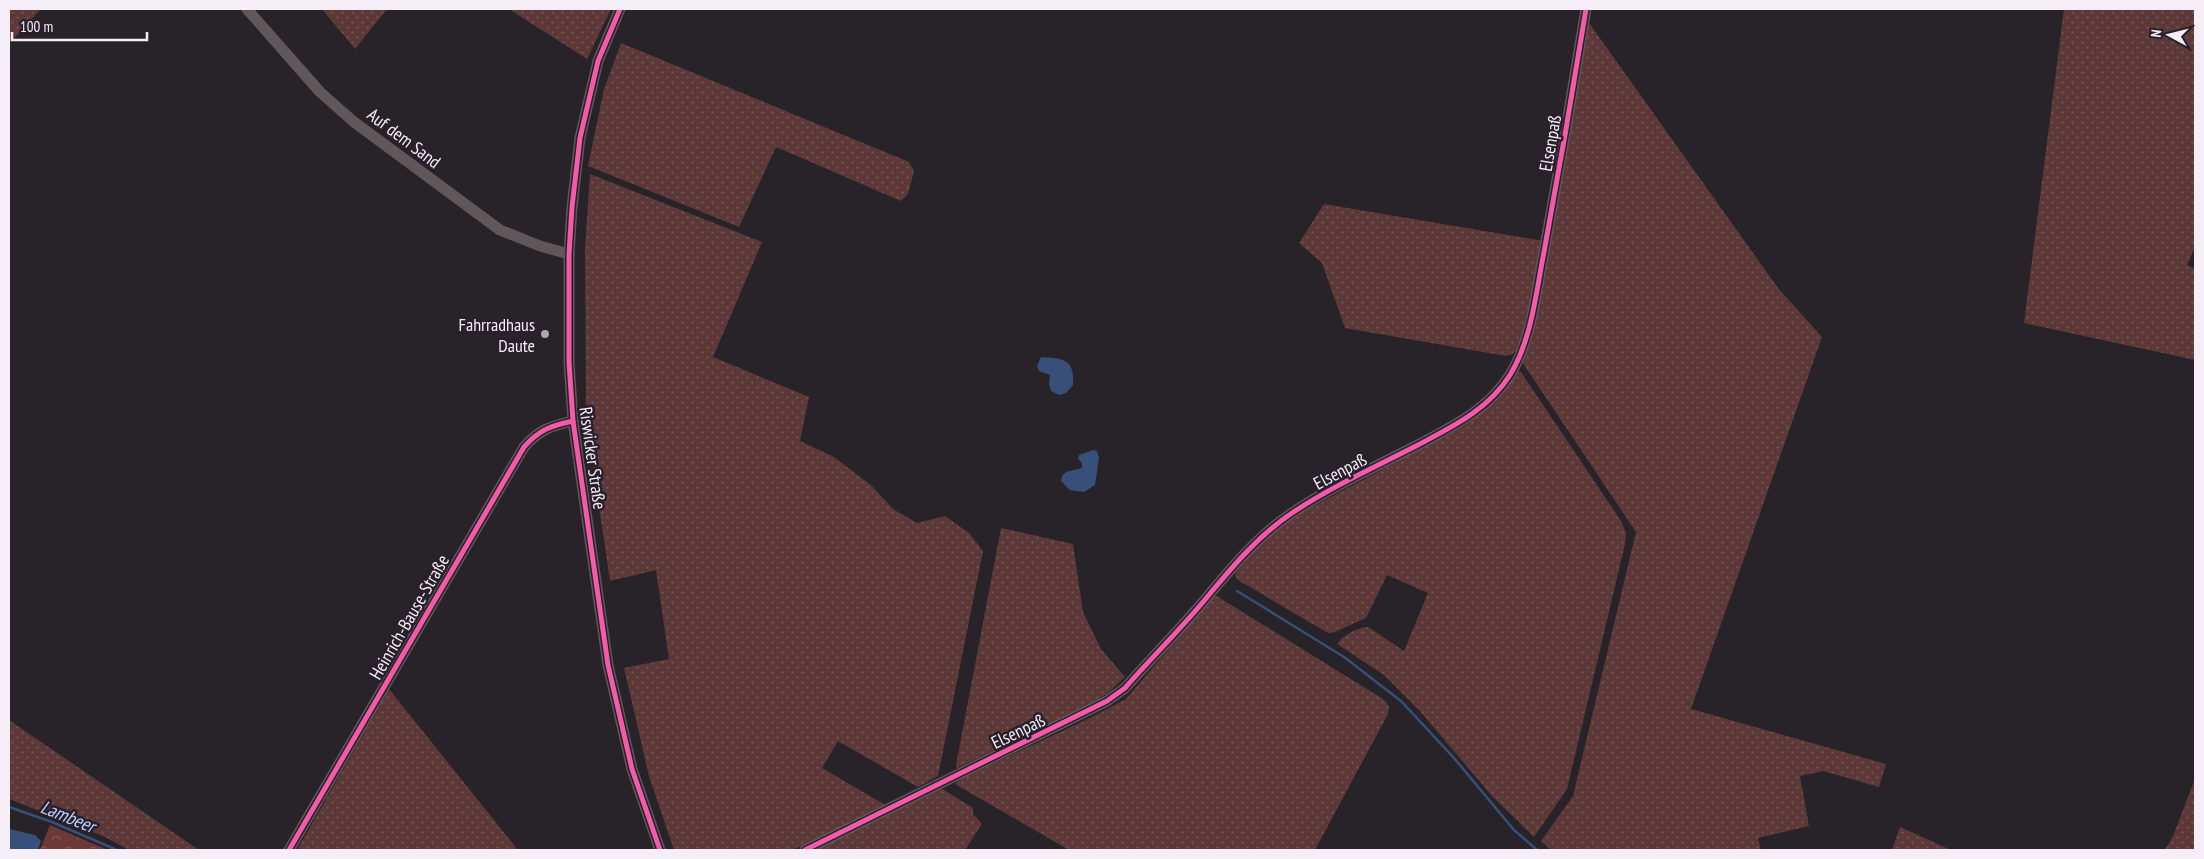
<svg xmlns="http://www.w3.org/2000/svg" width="2204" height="859" font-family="'PT Sans Narrow',sans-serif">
<defs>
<pattern id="grass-dots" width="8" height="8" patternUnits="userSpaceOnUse" patternTransform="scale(1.25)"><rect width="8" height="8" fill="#5d3838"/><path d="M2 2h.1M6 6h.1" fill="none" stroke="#755555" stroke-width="1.8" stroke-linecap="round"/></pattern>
<pattern id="forest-crowns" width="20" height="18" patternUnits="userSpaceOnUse" patternTransform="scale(1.25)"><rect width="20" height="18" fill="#6c3938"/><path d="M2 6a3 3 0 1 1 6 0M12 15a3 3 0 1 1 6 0" fill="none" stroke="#825655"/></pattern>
</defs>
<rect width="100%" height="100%" fill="#282328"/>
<g fill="url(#grass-dots)">
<path d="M9,9h32l-32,35z"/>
<path d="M322,9h65l-32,40z"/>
<path d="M509,9h102l-24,50z"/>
<path d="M2064,9h131v238l-8,18 8,4v91l-171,-37z"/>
<path d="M1587,20l191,268 44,49 -131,372 195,55 -7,23 -56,-16 -23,5 9,50 -51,12 3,12h-210l-10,-9 32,-45 63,-264 -114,-170z"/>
<path d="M621,43l288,119 5,9 -6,23 -7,7 -125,-54 -37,80 -151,-61 16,-77z"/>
<path d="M590,174l172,68 -49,115 96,40 -9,44 34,16 38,29 21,23 24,14 28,-7 24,17 14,18 -45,225 -20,11 -80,-46 -16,27 65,38 -95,44h-118l-25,-74 -25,-108 45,-9 -13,-89 -46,11 -24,-163 -1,-170z"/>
<path d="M1324,204l220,37 -25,107 -8,7 -5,1 -161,-28 -23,-65 -23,-20z"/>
<path d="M1517,371l4,1 100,149 5,12 -1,11 -58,245 -33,48 -42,-41 -73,-86 -35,-35 -47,-31c5,-8 21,-17 31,-17l36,24 24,-58 -41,-18 -21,43 -31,14 -7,1 -85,-50c-6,-4 -9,-5 -7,-13l25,-28 32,-25 170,-90c23,-16 38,-34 54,-56z"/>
<path d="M1001,528l72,16 10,68 18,37 24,28 -17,16 -25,15 -126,60 -1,-3z"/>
<path d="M1215,595l168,104 6,7 -1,8 -73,136h-246l-114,-66 7,-6 128,-60 36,-19z"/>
<path d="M389,689l129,161h-221z"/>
<path d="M9,720l190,130h-70l-24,-13 -96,-38z"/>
<path d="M2195,779v71h-30l8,-14z"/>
<path d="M941,788l32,20v6l9,10 -17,26h-152z"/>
<path d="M1900,827l51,23h-59z"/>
</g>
<path fill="url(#forest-crowns)" d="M50,825l58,25h-68z"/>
<g fill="#374f79">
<path d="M1041,357c22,1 34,2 32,28l-7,8 -7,2 -8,-4 -2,-7 1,-9 -11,-4 -2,-5z"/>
<path d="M1093,450l4,1 2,7 -4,27 -11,7 -14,-2 -9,-9 1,-5 4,-4 16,-4v-5l-4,-4 1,-4z"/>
<path d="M9,829l26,6 6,6 -3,9h-29z"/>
</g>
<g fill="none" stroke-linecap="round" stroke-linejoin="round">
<g stroke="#374f79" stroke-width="2.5">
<path d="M1237,591l107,66 57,44 53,57 60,72 23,20"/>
<path d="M9,807l43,15 65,28"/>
</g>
<g stroke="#60575b" stroke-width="11">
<path d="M247,9l73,83 34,30 146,108 40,16 29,8"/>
<path d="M620,9l-22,52 -18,77 -8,69 -3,47v108l4,59 35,244 24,104 28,81"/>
<path d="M289,850l235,-403c15,-17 26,-21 49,-26"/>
<path d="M805,850l302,-149 18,-13c27,-31 57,-60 83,-92 25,-30 51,-61 84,-83 39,-26 83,-46 124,-67 36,-19 72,-36 94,-71 22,-36 26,-83 34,-123 15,-81 29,-162 42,-243"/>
</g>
<g stroke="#29202b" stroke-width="8">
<g id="cycleway">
<path d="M620,9l-22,52 -18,77 -8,69 -3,47v108l4,59 35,244 24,104 28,81"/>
<path d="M289,850l235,-403c15,-17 26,-21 49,-26"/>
<path d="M805,850l302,-149 18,-13c27,-31 57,-60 83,-92 25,-30 51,-61 84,-83 39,-26 83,-46 124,-67 36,-19 72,-36 94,-71 22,-36 26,-83 34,-123 15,-81 29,-162 42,-243"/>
</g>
</g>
<use href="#cycleway" stroke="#f35aa7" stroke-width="5"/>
</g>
<circle fill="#ada7ae" stroke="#29202b" stroke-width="2" cx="545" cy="334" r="5"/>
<g text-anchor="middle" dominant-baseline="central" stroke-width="5" stroke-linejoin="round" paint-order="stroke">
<g font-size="18" fill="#f5eef6" stroke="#29202b">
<text transform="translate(404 138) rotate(37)">Auf dem Sand</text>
<text transform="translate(1550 143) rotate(-80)">Elsenpaß</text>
<text transform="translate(593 458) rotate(82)">Riswicker Straße</text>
<text transform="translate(1340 471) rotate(-28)">Elsenpaß</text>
<text transform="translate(409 617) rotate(-60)">Heinrich-Bause-Straße</text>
<text transform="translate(1018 731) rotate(-26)">Elsenpaß</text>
</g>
<g font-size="18" fill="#f5eef6" stroke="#29202b" text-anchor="end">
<text x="535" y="324">Fahrradhaus<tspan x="535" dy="21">Daute</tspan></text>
</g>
<g font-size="19" font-style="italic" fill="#b7d0fc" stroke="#29202b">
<text transform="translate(68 816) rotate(22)">Lambeer</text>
</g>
</g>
<rect width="2204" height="859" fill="none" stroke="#f5eef6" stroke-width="20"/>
<g transform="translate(2169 35) rotate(277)" stroke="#29202b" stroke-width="4" paint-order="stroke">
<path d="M0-4L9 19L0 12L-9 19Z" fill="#f5eef6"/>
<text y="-8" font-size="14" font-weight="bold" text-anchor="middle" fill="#f5eef6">N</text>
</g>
<path d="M12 32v8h135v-8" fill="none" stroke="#f5eef6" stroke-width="2.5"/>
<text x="20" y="32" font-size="15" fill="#f5eef6" stroke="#29202b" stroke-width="4" paint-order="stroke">100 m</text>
</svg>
